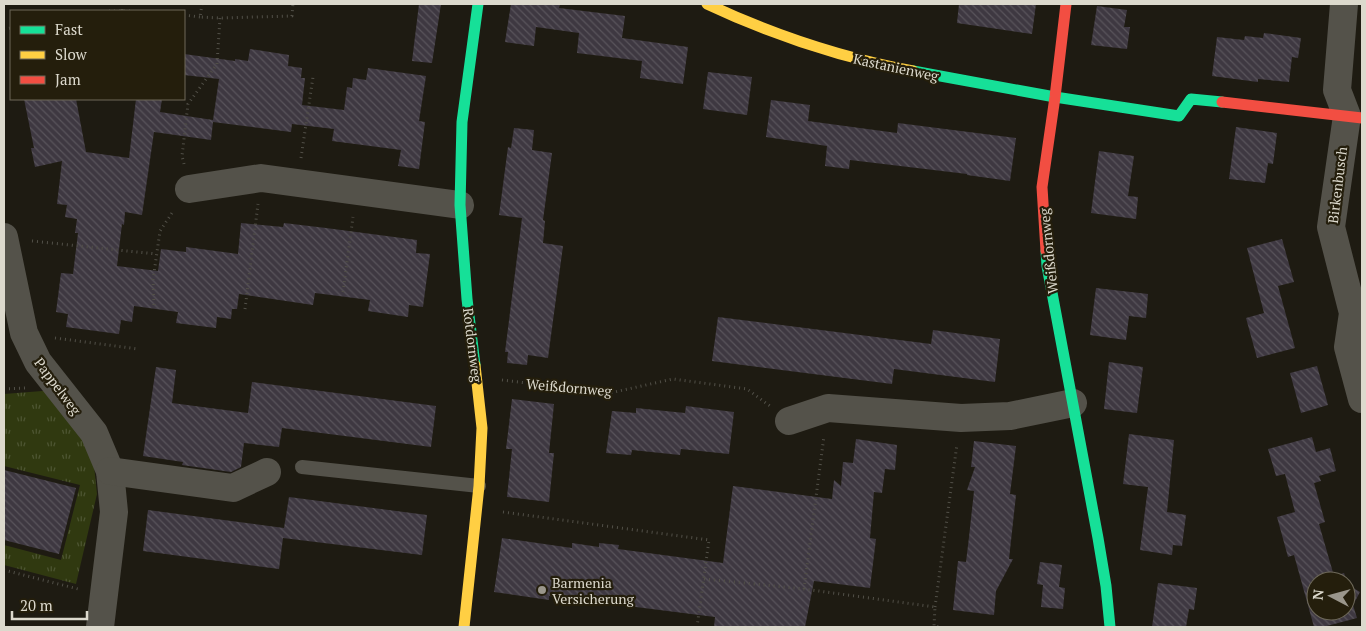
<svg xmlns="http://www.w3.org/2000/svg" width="1366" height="631" font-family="'PT Serif',serif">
<defs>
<pattern id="grass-tufts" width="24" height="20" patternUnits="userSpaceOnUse" patternTransform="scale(1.25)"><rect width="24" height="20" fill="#303910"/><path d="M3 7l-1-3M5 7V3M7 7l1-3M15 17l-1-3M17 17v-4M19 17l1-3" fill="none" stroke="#4d5532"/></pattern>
<pattern id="building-back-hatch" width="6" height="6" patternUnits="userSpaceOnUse" patternTransform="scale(1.25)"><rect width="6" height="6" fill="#3e3841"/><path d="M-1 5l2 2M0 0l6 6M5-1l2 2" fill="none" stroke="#59545b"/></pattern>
</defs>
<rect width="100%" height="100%" fill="#1e1b12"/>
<path fill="url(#grass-tufts)" d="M55,390l36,47 6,57 -21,90 -72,-19v-20l57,15 19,-75 -76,-19v-72z"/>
<g fill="url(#building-back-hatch)" fill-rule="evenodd">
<path d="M419,4h22l-9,59 -20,-2z"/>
<path d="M511,4h49l-1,4 66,8 -3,22 66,9 -5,37 -43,-6 2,-17 -65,-8 2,-20 -43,-6 -2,19 -29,-4z"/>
<path d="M959,4h77l-4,30 -75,-11z"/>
<path d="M1097,6l30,4 -3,17h6l-3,22 -36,-4z"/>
<path d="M1264,33l37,5 -3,20 -6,-1 -3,25 -31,-3v3l-46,-6 5,-39 27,3 1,-4 18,2z"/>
<path d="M250,49l39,6 -1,11 14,2 -1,10h4l-3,27 42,5 3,-23 5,1 1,-10 13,2 2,-12 58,8 -7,45 6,1 -6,47 -21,-3 3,-16 -69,-9 2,-12 -42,-5 -1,8 -78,-10 -2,18 -57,-8 -12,83 -17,-3 -1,13 -2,-1 -5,42 41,5 3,-22 25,3v-5l52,7 3,-31 42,4 1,-4 42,5 91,12 -1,13 14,1 -7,53 -14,-2 -1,12 -40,-6 2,-11 -55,-7 -2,12 -74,-11 -2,15h-5l-1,10 -14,-2 -1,11 -40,-5 2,-11 -44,-6 -2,16 -11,-2 -2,14 -53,-7 2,-13 -12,-2 5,-39 12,1 5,-41h-3l2,-14 -12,-2 2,-12 -10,-1 5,-43 -27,6 -4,-19h3l-10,-49h52l10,53 43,6 7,-59h26l-2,13 53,8 6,-41 -35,-4v-21l51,7v-2l13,2z"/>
<path d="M708,72l44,5 -5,38 -44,-6z"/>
<path d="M771,100l39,5 -2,16 89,12 1,-10 118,15 -6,43 -43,-6v-1l-117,-14 -1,9 -24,-3 2,-20 -61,-9z"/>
<path d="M1236,127l41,6 -4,31 -5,-1 -3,20 -36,-4z"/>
<path d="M514,128l20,2 -2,20 20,3 -9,67 2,1 -2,22 20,3 -15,112 -20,-3 -1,10 -20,-2 1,-11h-3l17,-134 -23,-3 9,-68 3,1z"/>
<path d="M1099,151l35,5 -6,40 10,1 -2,22 -45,-6z"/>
<path d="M1282,239l12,43 -16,4 17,62 -38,10 -11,-40 18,-5 -17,-65z"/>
<path d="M1096,288l52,6 -2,24 -17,-2 -3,24 -36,-5z"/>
<path d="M718,317l213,27 2,-14 67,9 -5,43 -101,-13 -2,15 -180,-23z"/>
<path d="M1109,362l34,5 -6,46 -33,-4z"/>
<path d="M1317,366l11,39 -27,8 -11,-40z"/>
<path d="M156,367l20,3 -4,33 76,10 4,-31 184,24 -5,41 -149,-19 -3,19 -35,-4 -3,24 -10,5 -49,-7 1,-3 -40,-6z"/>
<path d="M512,399l42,5 -5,49h5l-5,49 -42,-5 5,-48h-6z"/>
<path d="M686,406l48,6 -5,42 -48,-5 -1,6 -48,-5 -1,5 -25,-2 6,-42 24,2v-5l49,5z"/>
<path d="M1129,434l45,6 -7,72 19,3 -4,31 -9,-1 -1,10 -32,-5 8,-63 -25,-3z"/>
<path d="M1312,437l4,15 14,-4 6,23 -17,5 2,5 -7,2 11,39 -6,2 15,52 10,-3 4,12 12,7 -7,13 4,13 -34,9h-9l-20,-72 -6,2 -11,-40 18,-5 -10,-38 -9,2 -8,-27zM1316,581h30v30h-30z"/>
<path d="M856,439l41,6 -2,25 -10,-1 -3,24 -8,-1 -4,46 6,1 -6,49 -56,-7 -9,46h-91l1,-10 -87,-11v-4l-52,-7v4l-27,-3v4l-55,-8 8,-54 70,10v-5l27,4v-4l20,2 -1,4 105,14 10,-77 99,13 2,-19 7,6 2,-24 10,1z"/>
<path d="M974,441l42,5 -6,48 6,1 -7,64h4l-17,32 -2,24 -41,-5 5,-49 8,1 3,-25 5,-46 -7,-1 8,-23h-4z"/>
<path d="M4,470l72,18 -17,66 -55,-14z"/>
<path d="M289,497l138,18 -5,40 -139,-17 -4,31 -136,-18 5,-41 136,18z"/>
<path d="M1040,562l22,3 -3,22 6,1 -2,21 -22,-2 2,-22 -6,-1z"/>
<path d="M1158,583l39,5 -3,22 -5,-1 -3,18h-34z"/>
</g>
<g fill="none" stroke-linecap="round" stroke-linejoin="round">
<g stroke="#525048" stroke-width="3" stroke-dasharray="1 4" stroke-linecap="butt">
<path d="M122,4v6"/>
<path d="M202,4l-2,13 20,1 72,-2 1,-12"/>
<path d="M109,11h24"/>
<path d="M184,15l16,2"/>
<path d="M4,29l7,-1"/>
<path d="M301,158l12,-81"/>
<path d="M184,164l-2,-8 6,-52 29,-40 3,-46"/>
<path d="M32,241l124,13"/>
<path d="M343,292l10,-75"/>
<path d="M154,305l-1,-25 7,-49 14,-21"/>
<path d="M245,309l13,-105"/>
<path d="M55,338l83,11"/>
<path d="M502,380l108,13 63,-14 74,10 23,17"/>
<path d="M4,389l22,-1"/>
<path d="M503,512l206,28 -12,87"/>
<path d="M4,570l74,19"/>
<path d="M704,579l100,10 131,18 -1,19 8,1"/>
<path d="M804,589l20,-153"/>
<path d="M935,607l22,-163"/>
</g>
<path stroke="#54524a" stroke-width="14" d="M302,467l177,19"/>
<g stroke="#54524a" stroke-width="28">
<path d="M1344,4l-7,86 10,26 -16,111 22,86 -5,34 14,52"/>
<path d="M189,189l72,-11 199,27"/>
<path d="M4,237l20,96 14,29 56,71 16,38 4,41 -14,115"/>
<path d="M789,421l39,-13 133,10 49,-2 63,-13"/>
<path d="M110,471l123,17 34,-16"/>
</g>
<g stroke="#16e098" stroke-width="11">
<path d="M913,71l142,26 124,19 12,-17 31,3"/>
<path d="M1046,251l1,15 51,272 8,48 4,41"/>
<path d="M475,365l-8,-66 -7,-94 2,-83 16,-118"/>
</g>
<g stroke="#ffcf43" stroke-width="11">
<path d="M707,4c66,31 135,54 206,67"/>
<path d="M464,627l15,-141 3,-58 -7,-63"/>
</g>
<g stroke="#f24e42" stroke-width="11">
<path d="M1222,102l140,16"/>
<path d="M1046,251l-4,-64 13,-90 11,-93"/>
</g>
</g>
<circle fill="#9a968c" stroke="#241e0c" stroke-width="2" cx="542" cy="590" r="5"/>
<g text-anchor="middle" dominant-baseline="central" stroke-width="4.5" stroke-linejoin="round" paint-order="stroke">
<g font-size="14" fill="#dcd9cd" stroke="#241e0c">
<text transform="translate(896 67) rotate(12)">Kastanienweg</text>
<text transform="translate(1337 185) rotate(-83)">Birkenbusch</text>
<text transform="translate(1048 251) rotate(-96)">Weißdornweg</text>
<text transform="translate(473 345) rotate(83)">Rotdornweg</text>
<text transform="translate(58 386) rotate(53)">Pappelweg</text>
<text transform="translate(569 387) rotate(5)">Weißdornweg</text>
</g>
<g font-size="14" fill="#dcd9cd" stroke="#241e0c" text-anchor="start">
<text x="552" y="582">Barmenia<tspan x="552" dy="16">Versicherung</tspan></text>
</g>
</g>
<rect width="1366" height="631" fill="none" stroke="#dcd9cd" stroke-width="10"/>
<rect x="10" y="10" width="175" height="90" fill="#241e0c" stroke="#6e6959"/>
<rect x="20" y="26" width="25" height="8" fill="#16e098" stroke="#6e6959"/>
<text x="55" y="35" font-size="15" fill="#dcd9cd">Fast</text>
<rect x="20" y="51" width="25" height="8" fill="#ffcf43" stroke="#6e6959"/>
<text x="55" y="60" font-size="15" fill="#dcd9cd">Slow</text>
<rect x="20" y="76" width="25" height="8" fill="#f24e42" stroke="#6e6959"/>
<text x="55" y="85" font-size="15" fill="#dcd9cd">Jam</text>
<g transform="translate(1331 596) rotate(276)"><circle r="24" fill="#241e0c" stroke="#6e6959"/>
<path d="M0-4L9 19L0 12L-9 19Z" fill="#9a968c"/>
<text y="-8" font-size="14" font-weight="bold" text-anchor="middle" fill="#dcd9cd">N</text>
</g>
<path d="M12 611v8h75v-8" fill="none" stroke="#dcd9cd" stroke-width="2.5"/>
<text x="20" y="611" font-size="15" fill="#dcd9cd" stroke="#241e0c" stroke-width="4" paint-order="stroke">20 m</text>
</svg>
